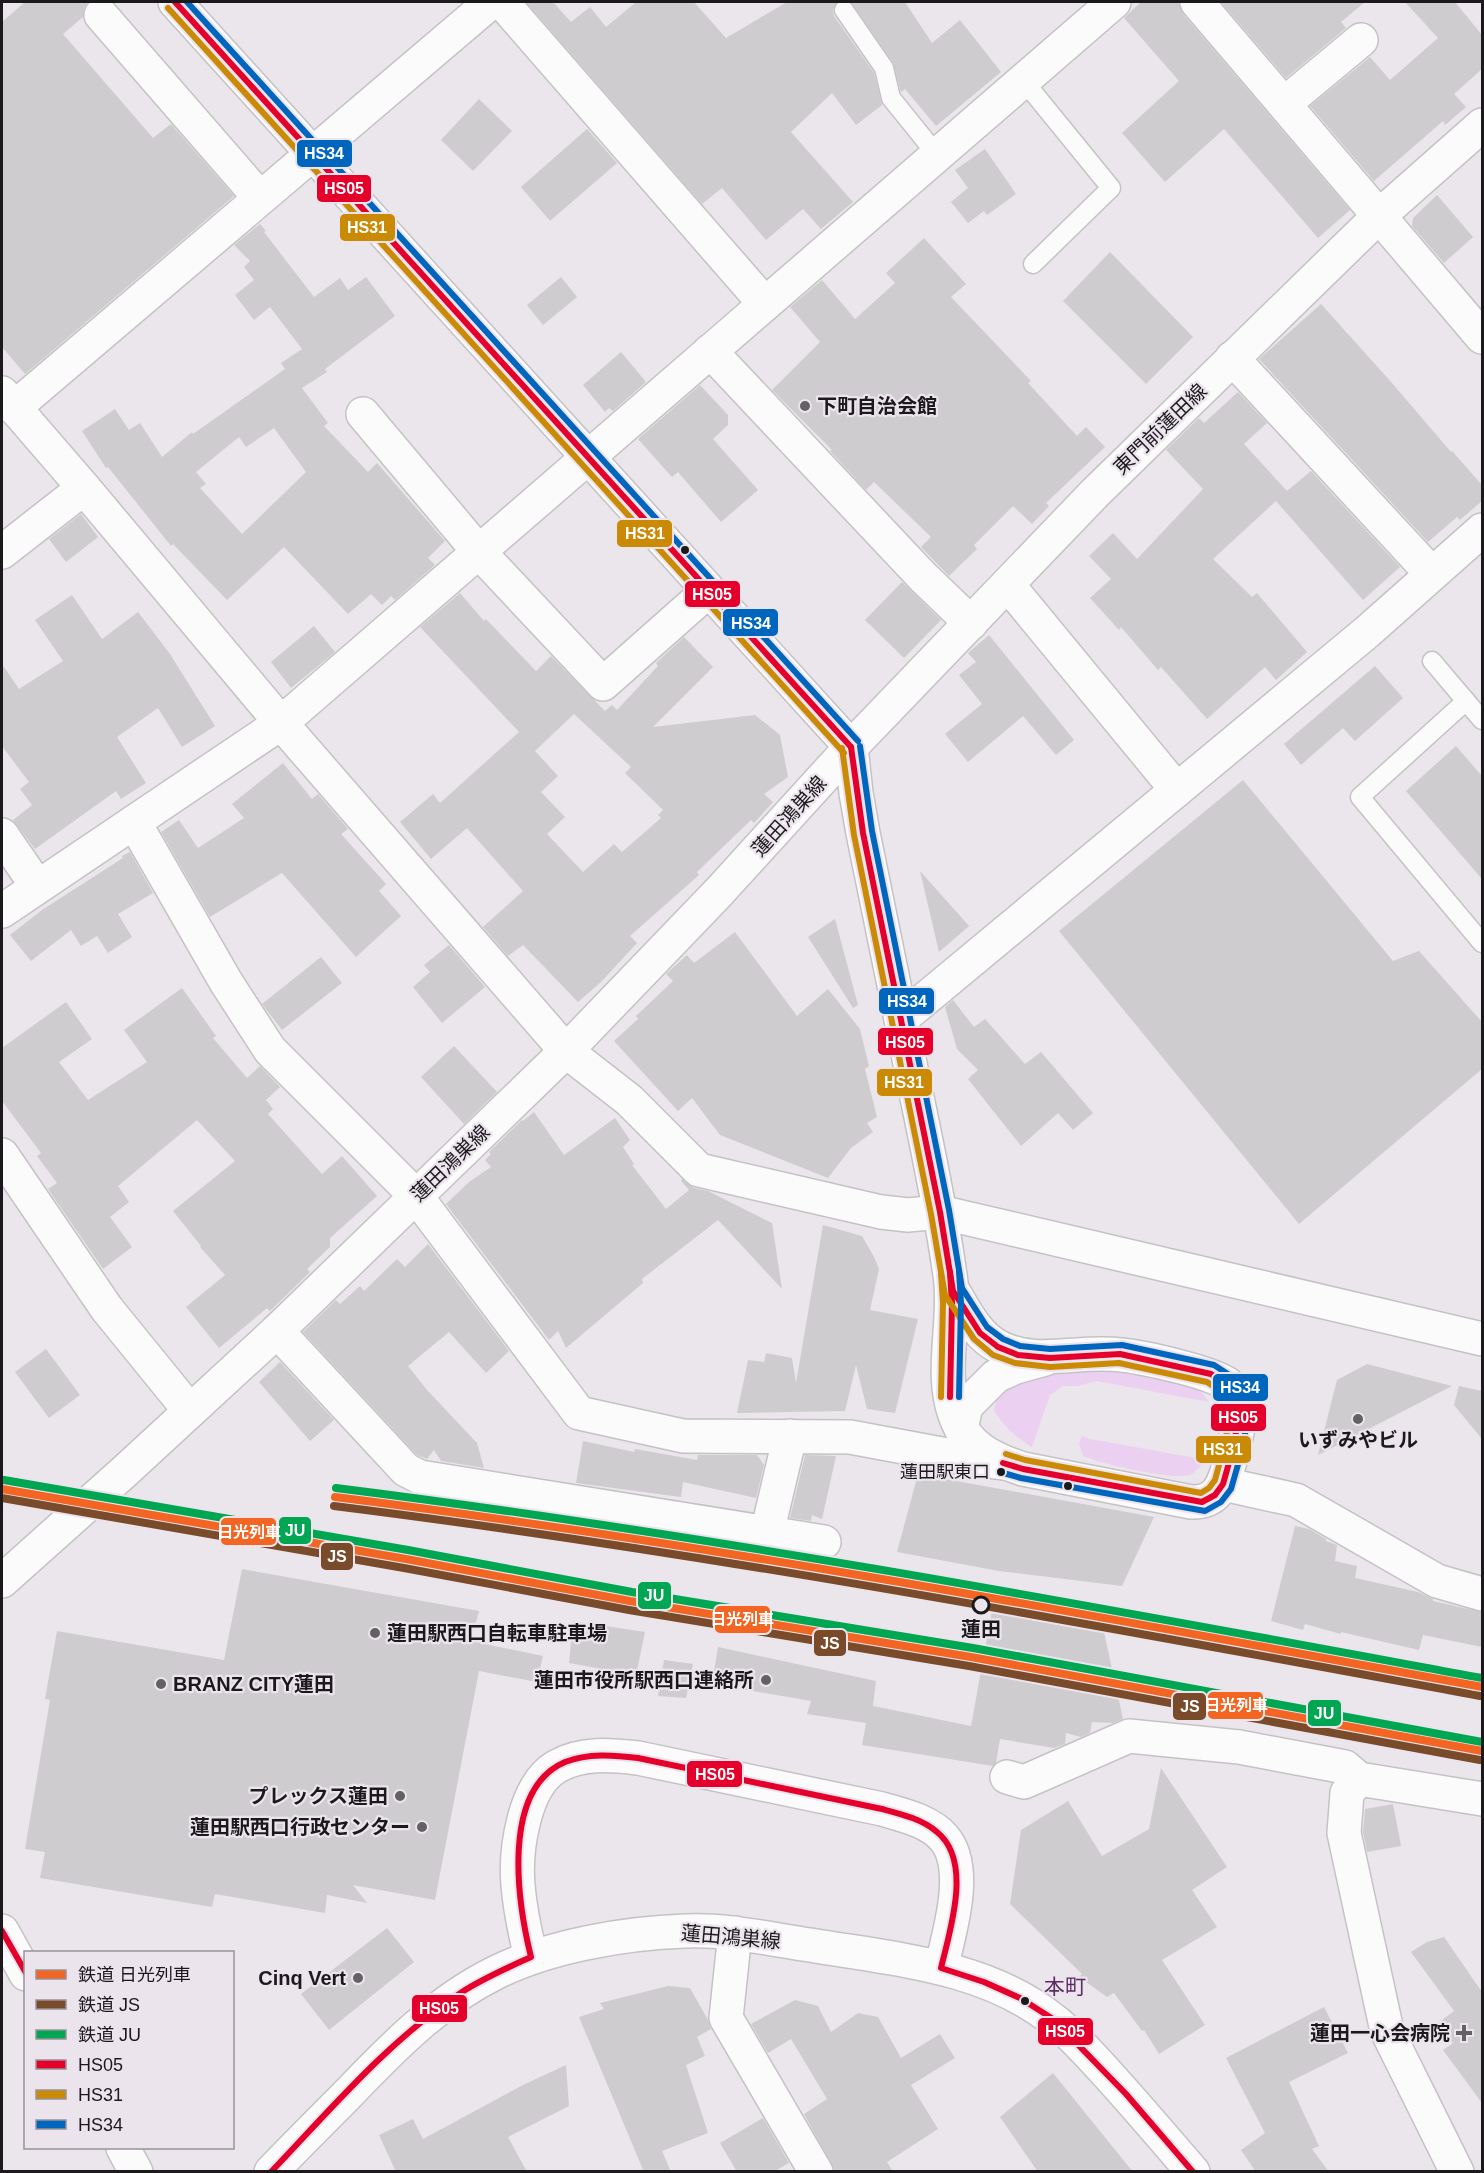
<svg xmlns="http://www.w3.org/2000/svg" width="1484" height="2173" font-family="Arial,'Noto Sans JP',sans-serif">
<rect width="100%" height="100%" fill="#eae6eb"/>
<g fill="#ecd0f2">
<path d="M1105,1367l91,18 13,17 -112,-21 -20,5h-14l-13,9 -18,52c-17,-10 -28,-20 -38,-37l5,-18 44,-21z"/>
<path d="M1082,1436l8,3 117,21c-5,4 -12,13 -18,15 -19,5 -87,-11 -106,-19l-4,-13z"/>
</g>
<g fill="#cfccd0" fill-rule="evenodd">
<path d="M25,2h63l-4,6 -1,9 -20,17 90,104 18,-14 63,72 -209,178 -23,-27v-325z"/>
<path d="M526,2h27l18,20 19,-15 16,20 30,-25h58l32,36 61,-36h50l-4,8 1,6 40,57 8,32 -26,20 -24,-32 -41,39 62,70 -32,27 -18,-20 -37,31 -44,-52 -20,16z"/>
<path d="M851,2h54l27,41 28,-23 41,52 -65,54 -31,-37 -4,3 -8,-30z"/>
<path d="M1141,2h38l4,12 167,196 -32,28 -94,-109 -59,53 -43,-49 57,-52 -55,-63z"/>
<path d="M1221,2h144l-24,20 5,6 -60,50z"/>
<path d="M1405,2h50l27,33v34l-28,25 12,13 -21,18 -2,-4 -69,60 -64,-75 60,-49 20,23 48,-42z"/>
<path d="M479,99l33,32 -39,40 -32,-31z"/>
<path d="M587,129l30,34 -67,58 -29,-34z"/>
<path d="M985,149l31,45 -29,21 -3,-4 -16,12 -17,-21 17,-14 -13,-18z"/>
<path d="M1437,195l36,42 -29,26 -32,-37 1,-8z"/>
<path d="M260,224l6,7 -2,1 50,65 26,-19 8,12 18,-13 29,39 -70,53 2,3 -25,16 26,35 -4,3 44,46 9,-9 68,78 -17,17 7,7 -40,35 -4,-4 -9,9 -11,-11 -23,20 -64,-67 -57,53 -54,-56 -2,2 -63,-79 -2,1 -24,-37 33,-22 14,21 11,-7 22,34 30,-25 1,2 92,-65 -4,-6 21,-14 -32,-42 -16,13 -19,-25 19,-15 -10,-13 6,-6 -16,-16zM274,428l32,44 -64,62 -42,-46 6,-4 -10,-12 43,-35 7,10z"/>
<path d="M924,238l42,46 -15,13 80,84 -3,2 49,53 9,-9 19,20 -59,56 3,3 -17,18 -19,-18 -39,39 3,4 -28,27 -28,-29 10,-10 -57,-55 -8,8 -36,-39 2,-1 -60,-60 48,-48 -30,-35 32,-27 33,39 40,-36 -9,-10z"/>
<path d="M1110,252l83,85 -47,47 -83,-83z"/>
<path d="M561,277l16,20 -34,28 -16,-20z"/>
<path d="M1321,304l71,79 59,69 1,-1 30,34v16l-22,19 -3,-3 -29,25 -169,-183z"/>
<path d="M621,352l25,30 -33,29 -4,-3 -4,4 -22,-27z"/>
<path d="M700,385l28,30v10l-15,14 45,51 -37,32 -43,-50 -6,5 -34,-38z"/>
<path d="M1238,392l29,31 -23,21 43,47 24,-20 89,96 -37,33 -87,-99 -63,58 39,38 5,-4 50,59 -31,28 -11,-13 -58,52 -46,-52 -3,3 -37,-43 -2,3 -29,-32 21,-19 -22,-23 24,-23 24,26 66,-70 -37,-39 33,-32 5,5z"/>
<path d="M81,514l17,23 -32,25 -17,-23z"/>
<path d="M902,582l39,38 -37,38 -39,-38z"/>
<path d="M460,593l24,28 2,-2 50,52 15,-15 54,55 7,-6 5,5 41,-44 -2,-3 28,-26 29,30 -60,60 102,-12 25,20 8,42 -24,17 9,8 -19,21 -3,-3 -54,52 2,3 -69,61 7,7 -36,39 -23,20 -55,-57 -15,11 -25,-29 40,-36 -56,-63 -36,31 -31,-37 33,-28 7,9 79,-71 -99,-105zM574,714l57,53 -6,6 38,37 -5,5 3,3 -39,34 -8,-8 -31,28 -36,-38 18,-17 -24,-25 17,-16 -23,-25z"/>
<path d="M72,595l30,44 36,-27 32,42 45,72 -33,21 -24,-39 -41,29 29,46 -25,16 -5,-8 -81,58 -22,-29 19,-15 -12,-16 9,-7 -27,-36v-82l17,25 44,-28 -28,-41z"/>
<path d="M314,626l21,26 -44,36 -20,-26z"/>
<path d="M989,635l85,105 -18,15 -33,-39 -55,46 -23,-28 37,-30 -23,-29 17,-13 -8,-9z"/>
<path d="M1375,666l28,32 -48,43 -12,-13 -42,37 -17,-21z"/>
<path d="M1456,746l26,30v103l-76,-88z"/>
<path d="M283,763l29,36 6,-5 30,35 -7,5 45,50 -7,7 22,25 -45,41 -74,-84 -72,44 -49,-85 18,-12 19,28 46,-30 -12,-14z"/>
<path d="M1243,780l150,181 26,-10 63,71v47l-183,155 -240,-293z"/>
<path d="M130,852l23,41 -35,21 14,23 -24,16 -11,-17 -16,10 -10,-16 -40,31 -21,-26 32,-25 81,-52 -1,-2z"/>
<path d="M920,871l49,55 -30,26z"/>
<path d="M835,919l23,86 -5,3 -45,-71z"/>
<path d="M735,932l62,84 31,-27 32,40 9,37 -4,3 12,48 -10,6 6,9 -22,16 -23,30 -108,-43 -28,-37 -14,13 -64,-70 24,-22 -2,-3 37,-35 -7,-7 21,-19 7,8z"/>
<path d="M449,945l36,42 -43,36 -29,-36 17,-15 -6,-7z"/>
<path d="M321,957l21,26 -60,47 -20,-26z"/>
<path d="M182,988l34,48 -3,2 34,40 13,-12 20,21 -14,13 7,9 -5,5 54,60 20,-18 35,40 -47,42v9l-23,22 3,3 -40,39 -3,-3 -48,40 -33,-41 39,-32 -25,-28 1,-1 -28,-35 62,-50 -38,-41 -79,66 11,16 -19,15 22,30 -29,22 -55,-80 9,-6 -20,-27 4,-3 -39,-52v-53l64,-46 26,37 -33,23 29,38 59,-38 -23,-32z"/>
<path d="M953,1000l21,27 11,-8 40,45 16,-12 52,61 -20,17 -15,-17 -37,33 -53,-67 10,-9 -21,-21 -12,-42z"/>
<path d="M454,1046l43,46 -33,32 -43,-47z"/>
<path d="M534,1112l30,43 51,-37 15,22 -7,7 11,17 -2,1 34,44 23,-19 -8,-9 1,-2 12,9 14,3 64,32 10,66 -64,-69 -76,59 1,4 -77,65 -8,-17 -9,9 -103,-136 23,-22 22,-15 -6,-7 6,-6 -2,-2 33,-32 1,1z"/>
<path d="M823,1225l39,11 12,21 5,12 -9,41 48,9 -23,94 -28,-4 -11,-44 -11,46 -108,2 11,-53 16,2 2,-9 26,5 4,25z"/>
<path d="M428,1244l81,107 -23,22 -37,-41 -41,34 19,24 50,53 7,25 -43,-7 -7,-11 -7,9 -10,-4 -114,-123 33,-32 4,4 20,-18 4,5 33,-32 8,8z"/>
<path d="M46,1349l34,46 -31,23 -34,-46z"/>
<path d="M280,1362l54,58 -24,21 -51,-59z"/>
<path d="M1367,1364l85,22 -134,69 19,-75z"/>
<path d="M1459,1386l23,5v48l-28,-34z"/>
<path d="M583,1441l51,11 1,-3 62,11 1,-5h59l7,10 -8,33 -73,-16 -2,15 -105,-14z"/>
<path d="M805,1455l31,1 -14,63 -10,-4 -1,6 -21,-3z"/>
<path d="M918,1474l236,43 -32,69 -123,-15 -102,-19z"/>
<path d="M1295,1526l14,3 17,10v2l11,4 -2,16 22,5 -2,12 63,14 15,7v2l49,11v35l-59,-12 -4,15 -78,-18v2l-36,-10 -2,6 -32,-9z"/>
<path d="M242,1569l237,42 -8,30 72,15 -6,26 -58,-11 -44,229 -82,-15 14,18 -40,-8 -2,18 -110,-19 -3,13 -172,-29 5,-26 -20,-3 25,-149 -5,-1 12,-68 167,29z"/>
<path d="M993,1605l111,27 19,87 -10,4 -21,-1 -2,11 -9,4 -15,-4 -1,11 -11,4 -54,-9 -4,24 -3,3 -131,-21 4,-22 -59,-9 4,-13 -99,-17 6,-37 158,34 -3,25 98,20z"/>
<path d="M573,1621l72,11 -9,43 -67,-12z"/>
<path d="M664,1660l29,4 -7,34 -28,-2z"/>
<path d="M1161,1768l66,99 -35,23 25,37 -55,33 43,65 -46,29 -15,-24 -2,1 -28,-38 -7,4 -28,-20 3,-3 -72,-70 11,-74 47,-29 34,55 47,-27z"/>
<path d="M1393,1804l8,42 -34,6 -4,-20 2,-23z"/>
<path d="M387,1928l27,34 -85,68 -28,-36z"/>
<path d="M1444,1937l38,55v111l-39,-53 10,-7 -15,-20 16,-12 -43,-59 16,-10z"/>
<path d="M668,1986l22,2 18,32 3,9 -14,8 8,19 -19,9 22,68 -46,18 9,21h-27l-65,-155 25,-8 -4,-6z"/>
<path d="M795,2000l23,6 13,26 27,-19 20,4 23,41 39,-24 15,24 -44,27 27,44 -51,33 6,10h-57l-2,-3 -30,-55 23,-15 -36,-60 -23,14 -17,-29z"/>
<path d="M1324,2007l24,46 -59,29 30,64 -7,3 17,23h-73l-15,-22 24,-17 -39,-75z"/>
<path d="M566,2065l3,41 -61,31 19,35h-131l-17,-37 34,-16 10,20 100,-54z"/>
<path d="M1053,2073l80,99h-95l-38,-55z"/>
<path d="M763,2118l26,45 -16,9h-36l-17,-29z"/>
</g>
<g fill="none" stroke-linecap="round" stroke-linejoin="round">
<g stroke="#c5c2c5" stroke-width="21">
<g id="service">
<path d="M844,10l40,58 7,30 46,57"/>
<path d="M1023,80l88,108 -78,76"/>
<path d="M1432,661l50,59"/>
<path d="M1466,701l-106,96 122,146"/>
</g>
</g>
<g stroke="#c5c2c5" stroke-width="36">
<g id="minor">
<path d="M502,2l263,302"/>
<path d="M1197,2l285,335"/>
<path d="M101,15l159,183"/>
<path d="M1284,104l77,-64"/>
<path d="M710,351l213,226 48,46"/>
<path d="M1232,358l200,216"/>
<path d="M14,408l477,-406"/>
<path d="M363,414l116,138 124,132 105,-93"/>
<path d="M2,552l82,-64"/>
<path d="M1008,585l169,205"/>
<path d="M281,723l833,-721"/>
<path d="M134,822l92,160 44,68 146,146 163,217 104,23 167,1 113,21 40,5"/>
<path d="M2,835l35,51"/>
<path d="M901,1019l466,-387 115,-102"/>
<path d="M2,1155l105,154 83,102"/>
<path d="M277,1331l129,139 14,7 404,65"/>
<path d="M1223,1484l73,16 141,81 45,13"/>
<path d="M767,1533l23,-97"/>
<path d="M1007,1777l17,5 105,-46 110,11 106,20 14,12 123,20"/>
<path d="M1359,1779l-12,14 -3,40 43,198 70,141"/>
<path d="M735,1933l-9,85 90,154"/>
</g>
</g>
<g stroke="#c5c2c5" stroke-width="36">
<g id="tertiary">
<path d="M2,393l82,95 197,235 285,328 63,49 70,70 182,42 27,3 32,-3 542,127"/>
<path d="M851,747l5,46 7,40c17,83 34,167 51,250 13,63 27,127 36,192 7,44 -11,97 5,140 11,31 37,44 68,54l168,33c25,1 32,-15 38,-37 4,-16 12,-42 10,-58 0,-5 -5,-17 -9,-21 -13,-13 -88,-29 -109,-31 -41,-6 -84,12 -122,-8 -22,-11 -33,-35 -46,-56"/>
<path d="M2,911l279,-188"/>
<path d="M961,1429l5,-23 30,-30 20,-9 29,-8"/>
<path d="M531,1957c-6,-24 -11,-48 -13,-72 -3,-35 6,-99 38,-118 25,-15 55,-12 82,-9l244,51c20,6 48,12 62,29 26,30 5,96 -3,130"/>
</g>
</g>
<g stroke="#c5c2c5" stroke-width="36">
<g id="secondary">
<path d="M175,2l676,745"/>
<path d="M2,1581l122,-109 153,-141 289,-280 153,-159 132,-145 244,-254 284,-277 103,-91"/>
<path d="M2,1931l24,43"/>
<path d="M123,2148l13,24"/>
<path d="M271,2172c24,-25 49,-50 73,-74 45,-47 92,-96 151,-125 54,-27 130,-40 190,-42 42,-2 84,8 125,14 82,14 174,20 242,74 19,14 35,33 51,50 31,34 60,68 90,103"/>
</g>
</g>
<use href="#service" stroke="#fcfbfc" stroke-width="18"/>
<use href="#minor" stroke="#fcfbfc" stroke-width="33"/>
<use href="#tertiary" stroke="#fcfbfc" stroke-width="33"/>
<use href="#secondary" stroke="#fcfbfc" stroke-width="33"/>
<g stroke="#ebe4ed" stroke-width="10">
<g id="bus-1">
<path d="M175,2l676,745"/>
<path d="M851,747l12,86 77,379 13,79 27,42 18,14 20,8 32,3 70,-4 91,20 20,13 9,19 -6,39 -11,39 -8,11 -13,7 -179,-33 -20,-6"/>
<path d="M950,1272l2,31 -2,94"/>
<path d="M2,1931l24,42"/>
<path d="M271,2172c60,-63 118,-132 191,-180 22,-14 45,-24 69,-35 -13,-53 -31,-167 34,-195 23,-9 49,-7 73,-4l244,51c19,5 40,10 55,23 36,29 13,98 4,136l43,14 36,16 33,21 73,75 67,78"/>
</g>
</g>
<g stroke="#ebe4ed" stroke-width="10">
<g id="bus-2">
<path d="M168,8l676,745"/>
<path d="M842,748l12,87 77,379 14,81 29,44 19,16 22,8 35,4 69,-4 88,19 17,11 7,14 -6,36 -10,37 -6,8 -8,5 -176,-33 -19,-6"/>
<path d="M941,1397l2,-94 -2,-30"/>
</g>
</g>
<g stroke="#ebe4ed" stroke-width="10">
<g id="bus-3">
<path d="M187,2l671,739"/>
<path d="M860,746l12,85 77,379 13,78 25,39 16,12 17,7 30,3 72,-4 92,20 23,15 12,26 -6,41 -12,42 -10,13 -16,9 -184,-33 -21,-6"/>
<path d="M959,1271l2,32 -2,94"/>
</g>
</g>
<use href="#bus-1" stroke="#e4002b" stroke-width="6"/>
<use href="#bus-2" stroke="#cb8a06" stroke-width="6"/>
<use href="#bus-3" stroke="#0065bd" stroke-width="6"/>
<g stroke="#ebe4ed" stroke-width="12">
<g id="rail-1">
<path d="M2,1489l404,70 224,42 341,56 511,94"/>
<path d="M335,1497c385,48 766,120 1147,190"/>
</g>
</g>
<g stroke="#ebe4ed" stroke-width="12">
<g id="rail-2">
<path d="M2,1498l402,70 225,42 340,56 511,94"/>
<path d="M334,1506c384,48 765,120 1146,190"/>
</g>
</g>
<g stroke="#ebe4ed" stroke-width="12">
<g id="rail-3">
<path d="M4,1480l404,70 224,42 341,56 509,94"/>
<path d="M336,1488c384,48 766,120 1146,190"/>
</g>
</g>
<use href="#rail-1" stroke="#f26522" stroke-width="8"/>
<use href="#rail-2" stroke="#7a4b2a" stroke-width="8"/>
<use href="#rail-3" stroke="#00a651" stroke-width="8"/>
</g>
<g fill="#646164" stroke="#ebe4ed" stroke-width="2">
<circle cx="805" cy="406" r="6"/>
<circle cx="1358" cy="1419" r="6"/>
<circle cx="375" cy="1633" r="6"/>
<circle cx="766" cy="1680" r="6"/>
<circle cx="161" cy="1684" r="6"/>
<circle cx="400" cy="1796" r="6"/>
<circle cx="422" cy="1827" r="6"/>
<circle cx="358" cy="1978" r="6"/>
<path d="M1461 2024h6v6h6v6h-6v6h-6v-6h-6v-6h6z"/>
</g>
<g fill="#1c191c" stroke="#ebe4ed" stroke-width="2">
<circle cx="685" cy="550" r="5"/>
<circle cx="1001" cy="1472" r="5"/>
<circle cx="1068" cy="1486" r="5"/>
<circle cx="1025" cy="2001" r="5"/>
</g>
<circle fill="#ebe4ed" stroke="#1c191c" stroke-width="3" cx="981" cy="1605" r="8"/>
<g text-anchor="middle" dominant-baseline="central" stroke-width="4.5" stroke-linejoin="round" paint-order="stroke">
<g font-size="18" fill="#1c191c" stroke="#ebe4ed" text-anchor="end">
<text x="990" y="1472">蓮田駅東口</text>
</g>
<g font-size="20" font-weight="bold" fill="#1c191c" stroke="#ebe4ed" text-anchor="end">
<text x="817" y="406" text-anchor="start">下町自治会館</text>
<text x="1358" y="1440" text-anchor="middle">いずみやビル</text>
<text x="387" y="1633" text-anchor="start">蓮田駅西口自転車駐車場</text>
<text x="754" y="1680">蓮田市役所駅西口連絡所</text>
<text x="173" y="1684" text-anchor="start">BRANZ CITY蓮田</text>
<text x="388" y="1796">プレックス蓮田</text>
<text x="410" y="1827">蓮田駅西口行政センター</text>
<text x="346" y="1978">Cinq Vert</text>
<text x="1450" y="2033">蓮田一心会病院</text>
</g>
<g font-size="20" fill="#1c191c" stroke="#ebe4ed">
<text transform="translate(1160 429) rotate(-44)">東門前蓮田線</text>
<text transform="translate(789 816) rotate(-48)">蓮田鴻巣線</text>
<text transform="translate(450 1163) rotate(-44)">蓮田鴻巣線</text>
<text transform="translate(731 1937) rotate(5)">蓮田鴻巣線</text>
</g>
<g font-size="20" font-weight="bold" fill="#1c191c" stroke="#ebe4ed">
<text x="981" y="1629">蓮田</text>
</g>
<g font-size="21" fill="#592d62" stroke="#ebe4ed">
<text x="1065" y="1986">本町</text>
</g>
</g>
<g stroke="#ebe4ed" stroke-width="2">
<rect x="296" y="139" width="57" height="29" rx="6" fill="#0065bd"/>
<rect x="316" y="174" width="56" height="29" rx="6" fill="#e4002b"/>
<rect x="339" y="213" width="57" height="29" rx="6" fill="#cb8a06"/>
<rect x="616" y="519" width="57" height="29" rx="6" fill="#cb8a06"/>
<rect x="684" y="580" width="57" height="28" rx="6" fill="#e4002b"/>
<rect x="722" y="608" width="57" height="29" rx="6" fill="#0065bd"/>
<rect x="878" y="987" width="57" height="28" rx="6" fill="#0065bd"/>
<rect x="877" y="1027" width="57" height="29" rx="6" fill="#e4002b"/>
<rect x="876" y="1068" width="57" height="29" rx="6" fill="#cb8a06"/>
<rect x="1212" y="1373" width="57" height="29" rx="6" fill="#0065bd"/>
<rect x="1210" y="1403" width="57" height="29" rx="6" fill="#e4002b"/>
<rect x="1195" y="1435" width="57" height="29" rx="6" fill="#cb8a06"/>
<rect x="278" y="1516" width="34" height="29" rx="6" fill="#00a651"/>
<rect x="220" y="1517" width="57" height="29" rx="6" fill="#f26522"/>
<rect x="320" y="1542" width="34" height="29" rx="6" fill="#7a4b2a"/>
<rect x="637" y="1581" width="35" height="29" rx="6" fill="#00a651"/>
<rect x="714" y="1605" width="57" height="29" rx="6" fill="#f26522"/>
<rect x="813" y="1629" width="34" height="28" rx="6" fill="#7a4b2a"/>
<rect x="1207" y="1691" width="57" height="29" rx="6" fill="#f26522"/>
<rect x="1172" y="1692" width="35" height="29" rx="6" fill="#7a4b2a"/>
<rect x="1307" y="1699" width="35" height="28" rx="6" fill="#00a651"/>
<rect x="686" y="1760" width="57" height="28" rx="6" fill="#e4002b"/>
<rect x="411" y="1994" width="57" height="29" rx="6" fill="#e4002b"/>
<rect x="1037" y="2017" width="57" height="29" rx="6" fill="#e4002b"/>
</g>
<g font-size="16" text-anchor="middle" font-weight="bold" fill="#fff">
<text x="324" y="159">HS34</text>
<text x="344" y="194">HS05</text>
<text x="367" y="233">HS31</text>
<text x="645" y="539">HS31</text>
<text x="712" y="600">HS05</text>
<text x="751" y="629">HS34</text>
<text x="907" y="1007">HS34</text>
<text x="905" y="1048">HS05</text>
<text x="904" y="1088">HS31</text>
<text x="1240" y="1393">HS34</text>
<text x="1238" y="1423">HS05</text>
<text x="1223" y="1455">HS31</text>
<text x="295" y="1536">JU</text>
<text x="249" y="1538">日光列車</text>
<text x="337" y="1562">JS</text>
<text x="654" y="1601">JU</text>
<text x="742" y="1625">日光列車</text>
<text x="830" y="1649">JS</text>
<text x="1236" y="1711">日光列車</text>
<text x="1190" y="1712">JS</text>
<text x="1324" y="1719">JU</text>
<text x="715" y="1780">HS05</text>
<text x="439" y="2014">HS05</text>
<text x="1065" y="2037">HS05</text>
</g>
<rect width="1484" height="2173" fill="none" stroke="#1c191c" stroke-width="6"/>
<rect x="24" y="1951" width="210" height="198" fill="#ebe4ed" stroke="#989399" stroke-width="1.5"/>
<rect x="36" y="1970" width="30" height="9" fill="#f26522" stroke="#989399" stroke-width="1.5"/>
<text x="78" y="1981" font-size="18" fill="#1c191c">鉄道 日光列車</text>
<rect x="36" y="2000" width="30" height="9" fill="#7a4b2a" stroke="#989399" stroke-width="1.5"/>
<text x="78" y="2011" font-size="18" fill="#1c191c">鉄道 JS</text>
<rect x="36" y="2030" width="30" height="9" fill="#00a651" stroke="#989399" stroke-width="1.5"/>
<text x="78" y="2041" font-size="18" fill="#1c191c">鉄道 JU</text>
<rect x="36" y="2060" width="30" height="9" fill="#e4002b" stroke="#989399" stroke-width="1.5"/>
<text x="78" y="2071" font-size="18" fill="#1c191c">HS05</text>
<rect x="36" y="2090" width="30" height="9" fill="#cb8a06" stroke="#989399" stroke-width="1.5"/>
<text x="78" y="2101" font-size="18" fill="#1c191c">HS31</text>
<rect x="36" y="2120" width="30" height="9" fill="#0065bd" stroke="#989399" stroke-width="1.5"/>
<text x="78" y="2131" font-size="18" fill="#1c191c">HS34</text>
</svg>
